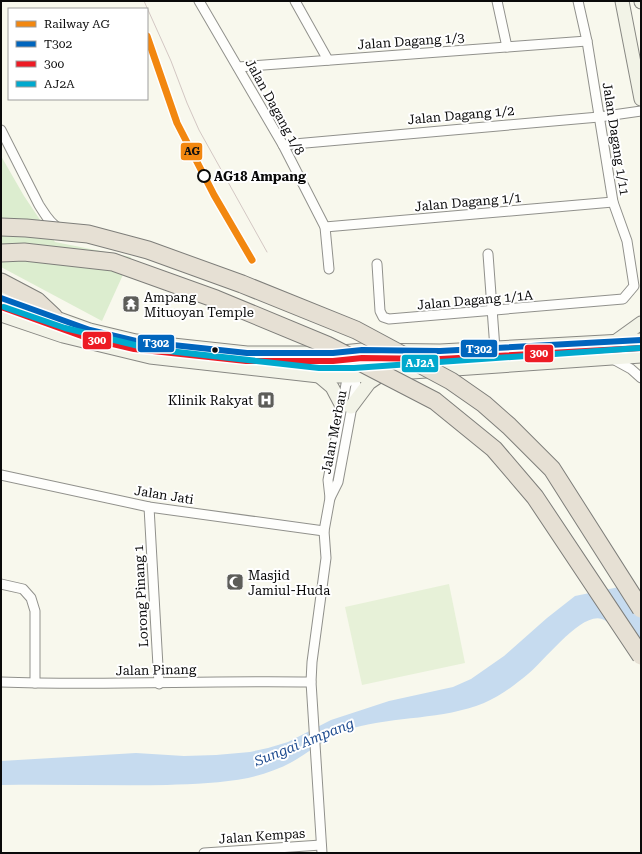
<svg xmlns="http://www.w3.org/2000/svg" width="642" height="854" font-family="'Roboto Serif',serif">
<rect width="100%" height="100%" fill="#f8f8ed"/>
<path fill="#dcedcf" d="M1,156l23,40 31,46 76,15 -29,64 -101,-54z"/>
<path fill="#e7f1d8" d="M449,584l16,79 -103,22 -17,-78z"/>
<path fill="#c6dbef" d="M619,587l22,10v62c-9,-10 -27,-36 -39,-40 -20,-8 -58,42 -74,55 -13,11 -28,22 -44,29 -42,17 -88,13 -131,25 -21,6 -38,20 -56,31 -14,9 -32,15 -49,19 -26,5 -54,6 -81,7 -55,1 -111,-1 -166,0v-24l135,-8 48,3 32,-1 34,-3 18,-4 20,-6 43,-22 58,-19 64,-14 18,-8 33,-23 43,-38 28,-22z"/>
<g fill="none" stroke-linecap="round" stroke-linejoin="round">
<g stroke="#91918c" stroke-width="11">
<g id="minor">
<path d="M199,1l84,144 42,82 4,42"/>
<path d="M295,1l33,59"/>
<path d="M497,1l10,46"/>
<path d="M238,67l349,-26"/>
<path d="M1,130l38,75c6,9 11,19 20,23"/>
<path d="M283,145l316,-28 42,-6"/>
<path d="M325,227l288,-25"/>
<path d="M488,254l7,95"/>
<path d="M377,264l3,47 3,6 6,2 234,-20 11,-13 -7,-45 -14,-39 -26,-161 -9,-40"/>
<path d="M611,358l20,11 10,9"/>
<path d="M1,475l148,32 175,24"/>
<path d="M330,498l-2,-18 14,-74 4,-22 8,-8"/>
<path d="M149,507l10,177"/>
<path d="M1,584l22,5 8,9 4,13v72"/>
<path d="M1,682c103,4 207,-2 310,0"/>
<path d="M204,853l117,-8"/>
<path d="M322,853l-11,-171 1,-20 14,-104 -2,-27 6,-33 8,-16 18,-97 -2,-9"/>
</g>
</g>
<g stroke="#888883" stroke-width="15">
<g id="secondary">
<path d="M622,1l19,98"/>
<path d="M641,1v1"/>
<path d="M1,298l89,32 46,11 111,12h86l29,-3 78,1 201,-11"/>
<path d="M1,315l62,21 87,21 169,19h35l287,-20"/>
<path d="M616,341l25,-18"/>
<path d="M365,365l45,-2 7,-2"/>
<path d="M319,376l13,11 10,19"/>
<path d="M351,407l18,-24 13,-9"/>
</g>
</g>
<g stroke="#7e7e7a" stroke-width="19">
<path id="motorway" d="M1,282l36,19 17,16"/>
</g>
<use href="#minor" stroke="#fefefc" stroke-width="9"/>
<use href="#secondary" stroke="#f2f3e7" stroke-width="13"/>
<use href="#motorway" stroke="#e6e0d4" stroke-width="17"/>
<path stroke="#d3c7c3" stroke-width="1" d="M144,1l27,60 16,42 12,27 68,122"/>
<g stroke="#7e7e7a" stroke-width="19" stroke-linecap="butt">
<g id="motorway-bridge">
<path d="M1,227l25,1 62,6 60,16 94,34 114,46 95,51 33,23 25,22 43,43 89,140"/>
<path d="M1,253l23,-1 89,10 103,37 111,46 108,56 59,48 41,48 106,159"/>
</g>
</g>
<use href="#motorway-bridge" stroke="#e6e0d4" stroke-width="17"/>
<g stroke="#fff" stroke-width="9">
<path id="bus-1" d="M1,298l89,32 46,11 111,12h86l29,-3 78,1 201,-11"/>
</g>
<g stroke="#fff" stroke-width="9">
<path id="bus-2" d="M1,307l86,31 47,11 112,12h87l29,-3 78,1 201,-11"/>
</g>
<g stroke="#fff" stroke-width="9">
<path id="bus-3" d="M4,307l61,21 86,21 168,19h35l286,-20"/>
</g>
<use href="#bus-1" stroke="#0065bd" stroke-width="6"/>
<use href="#bus-2" stroke="#ed1b24" stroke-width="6"/>
<use href="#bus-3" stroke="#00a9ce" stroke-width="6"/>
<g stroke="#fff" stroke-width="10">
<path id="rail-1" d="M147,36l30,87 37,72 38,65"/>
</g>
<use href="#rail-1" stroke="#f28710" stroke-width="7"/>
</g>
<defs>
<g id="temple-square" transform="scale(0.9)"><rect x="-9" y="-9" width="18" height="18" rx="4" fill="#5d5d59" stroke="#fff"/><path d="M0-6L5-2H3V0L6.5 2.5H4V6H1.5V3h-3V6H-4V2.5H-6.5L-3 0V-2H-5Z" fill="#fff"/></g>
<g id="hospital-square" transform="scale(0.9)"><rect x="-9" y="-9" width="18" height="18" rx="4" fill="#5d5d59" stroke="#fff"/><path d="M-5-5h3v3.5h4V-5h3V5h-3V1.5h-4V5h-3Z" fill="#fff"/></g>
<g id="mosque-square" transform="scale(0.9)"><rect x="-9" y="-9" width="18" height="18" rx="4" fill="#5d5d59" stroke="#fff"/><path d="M3.5-4.9A6 6 0 1 0 3.5 4.9A5 5 0 1 1 3.5-4.9Z" fill="#fff"/></g>
</defs>
<g fill-rule="evenodd">
<use href="#temple-square" x="131" y="304"/>
<use href="#hospital-square" x="266" y="400"/>
<use href="#mosque-square" x="235" y="582"/>
</g>
<circle fill="#fff" stroke="#0a0a0a" stroke-width="2" cx="204" cy="176" r="6"/>
<circle fill="#0a0a0a" stroke="#fff" stroke-width="1.5" cx="215" cy="350" r="3.5"/>
<g text-anchor="middle" dominant-baseline="central" stroke-width="4" stroke-linejoin="round" paint-order="stroke">
<g font-size="13" fill="#0a0a0a" stroke="#fff">
<text transform="translate(411 41) rotate(-4)">Jalan Dagang 1/3</text>
<text transform="translate(275 107) rotate(61)">Jalan Dagang 1/8</text>
<text transform="translate(461 115) rotate(-5)">Jalan Dagang 1/2</text>
<text transform="translate(616 139) rotate(81)">Jalan Dagang 1/11</text>
<text transform="translate(468 202) rotate(-5)">Jalan Dagang 1/1</text>
<text transform="translate(475 300) rotate(-5)">Jalan Dagang 1/1A</text>
<text transform="translate(334 432) rotate(-79)">Jalan Merbau</text>
<text transform="translate(164 495) rotate(9)">Jalan Jati</text>
<text transform="translate(141 596) rotate(-93)">Lorong Pinang 1</text>
<text transform="translate(156 670) rotate(-1)">Jalan Pinang</text>
<text transform="translate(262 836) rotate(-4)">Jalan Kempas</text>
</g>
<g font-size="13" font-weight="bold" fill="#0a0a0a" stroke="#fff" text-anchor="start">
<text x="214" y="176">AG18 Ampang</text>
</g>
<g font-size="13" fill="#0a0a0a" stroke="#fff" text-anchor="start">
<text x="144" y="297">Ampang<tspan x="144" dy="15">Mituoyan Temple</tspan></text>
<text x="253" y="400" text-anchor="end">Klinik Rakyat</text>
<text x="248" y="575">Masjid<tspan x="248" dy="15">Jamiul-Huda</tspan></text>
</g>
<g font-size="14" font-style="italic" fill="#1f4c90" stroke="#fff">
<text transform="translate(304 742) rotate(-22)">Sungai Ampang</text>
</g>
</g>
<g stroke="#fff" stroke-width="1.5">
<rect x="180" y="142" width="23" height="19" rx="4" fill="#f28710"/>
<rect x="82" y="331" width="30" height="19" rx="4" fill="#ed1b24"/>
<rect x="137" y="334" width="38" height="19" rx="4" fill="#0065bd"/>
<rect x="460" y="339" width="38" height="19" rx="4" fill="#0065bd"/>
<rect x="524" y="344" width="30" height="19" rx="4" fill="#ed1b24"/>
<rect x="401" y="354" width="38" height="19" rx="4" fill="#00a9ce"/>
</g>
<g font-size="11" text-anchor="middle" font-weight="bold" fill="#fff">
<text x="97" y="344">300</text>
<text x="156" y="347">T302</text>
<text x="479" y="353">T302</text>
<text x="539" y="357">300</text>
<text x="420" y="367">AJ2A</text>
</g>
<g font-size="11" text-anchor="middle" font-weight="bold" fill="#111">
<text x="192" y="155">AG</text>
</g>
<rect width="642" height="854" fill="none" stroke="#0a0a0a" stroke-width="4"/>
<rect x="8" y="8" width="140" height="92" fill="#ffffff" stroke="#9d9d9d"/>
<rect x="16" y="21" width="20" height="6" fill="#f28710" stroke="#9d9d9d"/>
<text x="44" y="28" font-size="12" fill="#0a0a0a">Railway AG</text>
<rect x="16" y="41" width="20" height="6" fill="#0065bd" stroke="#9d9d9d"/>
<text x="44" y="48" font-size="12" fill="#0a0a0a">T302</text>
<rect x="16" y="61" width="20" height="6" fill="#ed1b24" stroke="#9d9d9d"/>
<text x="44" y="68" font-size="12" fill="#0a0a0a">300</text>
<rect x="16" y="81" width="20" height="6" fill="#00a9ce" stroke="#9d9d9d"/>
<text x="44" y="88" font-size="12" fill="#0a0a0a">AJ2A</text>
</svg>
